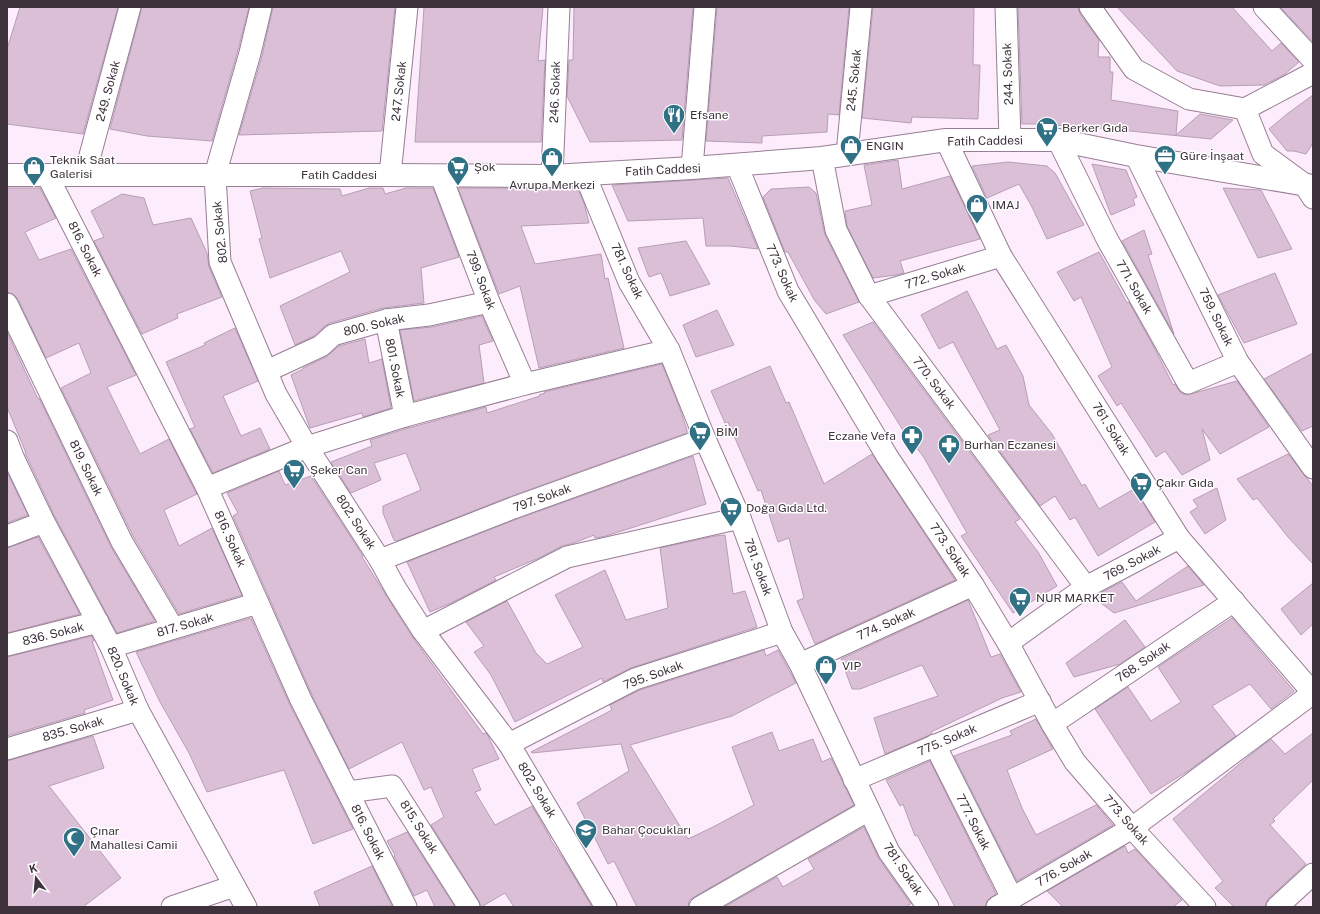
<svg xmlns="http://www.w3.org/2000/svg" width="1320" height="914" font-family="'Public Sans',sans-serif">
<rect width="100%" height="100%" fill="#fdecfb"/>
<g fill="#dabfd7" stroke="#b79eb5">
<path d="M20,7h98l-35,127 -76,-10v-75z"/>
<path d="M142,7h107l-11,43 -26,91 -65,-5 -37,-7z"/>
<path d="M273,7h122l-13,124 -143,4 23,-79z"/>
<path d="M424,7h119l-5,54 7,-1 -4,82h-126z"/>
<path d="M574,7h119l-11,133 -92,2 -23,-46 2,-36h4z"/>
<path d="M717,7h132l-10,108 -11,-1 -1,18 -65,4v7l-56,-2z"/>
<path d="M873,7h101l-1,58h7l-2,54 -66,-2 -1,6 -49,-5z"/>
<path d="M1018,7h60l2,7 19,26 -1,17h12v15h3l-2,28 67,11 -2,24 24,-21 33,6 -22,19 -142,-14 -28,1v-2h-19z"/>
<path d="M1117,7h115l40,44 9,-8 18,19 -14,12 -21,11 -44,1 -43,-15z"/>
<path d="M1280,7h33v35z"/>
<path d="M1313,95v48l-7,11 -12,-3h-7l-18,-22 18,-15z"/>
<path d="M898,160l4,29 48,-13 30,63 -80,22 4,12 -8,2 -23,3 -26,-52 -2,-15 27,-6 -8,-40z"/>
<path d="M1008,162l39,4 8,7 29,52 -37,14 -15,-32 -13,-23 -32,14 -15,-32z"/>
<path d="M1092,164l34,6 11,27 -4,2 2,6 -24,10z"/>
<path d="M728,178l30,71 -27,-3h-25l-3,-28 -75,3 -16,-36z"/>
<path d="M577,187l7,16 5,20 -68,3 14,38 66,-10 4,25 3,-1 16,70 -85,20 -19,-82 -21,8 -41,-106h94z"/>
<path d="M809,187l7,6 9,42 34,67 -33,12 -11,-13 -27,-49h-3l-22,-55 8,-8z"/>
<path d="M7,188h33l16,30 -31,14 14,28 32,-11 65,126 -29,12 33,67 29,-15 27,54 1,1 -33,16 15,36 33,-18 30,67 -63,19 -46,-78 -72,-148 30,-15 -12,-30 -33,15 -28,-59 -5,-5 -6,-2z"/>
<path d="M263,188l77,1 2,7 27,-8h14l2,6 21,-6h27l26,69 -38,11 3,35 -41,5 -53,15 -5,3 -11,10 -19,9 -15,-39 70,-34 -9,-21 -71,27 -11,-39 3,-1 -12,-47z"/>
<path d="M1223,188l38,2 31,59 -34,9z"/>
<path d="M122,194l22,4 9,27 38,-7 16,35 2,14 13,30 -45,17 1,4 -36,16 -48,-93 10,-4 -13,-26z"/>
<path d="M1144,230l8,24 -4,1 26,79 -52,-93z"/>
<path d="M686,241l24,43 -40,12 -9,-23 -12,4 -11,-29z"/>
<path d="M1099,252l28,51 2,-1 27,49 17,34 2,-1 6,9 6,2 50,-14 32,46 -49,27 -18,-25 8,31 -28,15 -17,-24 -9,6 -35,-54 -4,3 -19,-30 14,-9 -31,-70 -7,4 -17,-29z"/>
<path d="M1275,273l22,51 -53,19 -26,-48z"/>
<path d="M967,291l30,58 9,-4 17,31 6,29 23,29 30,52 3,-2 14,25 35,-20 21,33 -57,34 -23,-39 -5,3 -15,-24 -15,10 -52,-71 12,-5 -47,-88 -14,7 -18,-34z"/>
<path d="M717,310l17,35 -38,12 -13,-32z"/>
<path d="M482,316l11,25 -14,4 5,38 -70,18 -14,-71 32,-3z"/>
<path d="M873,322l147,197 -5,3 23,30 19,34 -44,27 -52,-77 6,-3 -44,-77 -17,-21 -63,-100z"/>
<path d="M235,328l23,53 -35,15 18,40 19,-8 10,21 -57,24 -23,-44 5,-2 -29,-65 39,-17 -1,-2z"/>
<path d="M7,332l31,67 1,-1 72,149 44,74 -38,12 -62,-116 -30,-64h1l-19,-46z"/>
<path d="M365,339l4,24 13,-4 9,49 -28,9 -1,-4 -52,15 -19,-53 12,-6v-1l23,-11 13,-11z"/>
<path d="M1313,353v73l-11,5 -38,-52z"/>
<path d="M662,364l18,45 7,21v3l-178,64 -112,44 -3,-1 -11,-27v-7l38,-16 -15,-37 -32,10 7,17 -30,13 -20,-31 41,-16 -2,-6 38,-12 78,-21 1,6 53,-17 -1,-1 6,-2 -1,-1z"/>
<path d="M770,366l16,37 3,-1 35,82 48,-30 83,126 -140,64 -18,-43 7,-3 -15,-60 -11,4 -17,-52 -3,1 -30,-69 -3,1 -14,-32z"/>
<path d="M1288,454l25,32v78l-25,-27 -31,-39 -4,2 -16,-21z"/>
<path d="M693,456l13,48 -100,32 -11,2 -1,-3 -20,8 -12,3 -23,12 -45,19 2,3 -45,23 -21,9 -23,-50 110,-43z"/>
<path d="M279,471l6,14 26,-9 52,80 -1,1 51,81 70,96 2,-1 2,1 12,25 -27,10 9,21 -6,2 20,33 37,-19 19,33h-1l14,21 28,47h-78l-9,-14 -24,14 -2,-6 -48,-76 13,-8 -13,-30 -7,3 -22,-48 -53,27 -37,-74 -79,-179 5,-3 -11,-20z"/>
<path d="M7,472l21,43 -21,8z"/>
<path d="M1217,488l9,32 -21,14 -15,-22 8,-5 -5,-7z"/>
<path d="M725,535l8,59 12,-3 12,36 -126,41 -28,14 -1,-4 -87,44 -24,-47 -17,-23 10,-6 -18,-24 41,-21 29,52 11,11 36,-17 -28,-52 50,-25 21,50 42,-12 -8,-60 55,-12z"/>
<path d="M38,537l42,77 -73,19v-85z"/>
<path d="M1188,566l16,19 -90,28 -21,-16 29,-15 14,19z"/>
<path d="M1313,583v41l-12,11 -20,-26z"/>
<path d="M968,600l23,57 9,-3 21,38 -19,6 -71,34 1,2 -47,20 -11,-36 64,-22 -16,-31 -62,24h-8l-11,-30z"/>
<path d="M251,618l39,87 63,124 -40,15 -29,-74 -77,22 -18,-39 -29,-51 -24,-50z"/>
<path d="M1232,618l62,73 -23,18 -21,-25 -38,22 24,30 -48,35 -37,23 -56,-85 33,-22 23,34 30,-19 -23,-35z"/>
<path d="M1125,620l20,27 -25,17 -46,13 -8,-14z"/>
<path d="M92,636l2,5h-2l21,59 -29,10 1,3 -78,23v-79z"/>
<path d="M764,650l2,6 12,-6 18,33 -64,33 -102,29 58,94 27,-13 39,-21 -22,-58 40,-15 7,19 34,-12 9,23 9,-4 23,47 -160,92 -5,4 -1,6h-51l-23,-46 -6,3 -31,-61 52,-32 -8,-27 -89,9 -1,-1 81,-42 -2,-5 30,-15z"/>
<path d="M1036,719l17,30 -46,21 15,38 14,27 60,-30 17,20 -96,56 -63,-125 58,-21 -2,-4z"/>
<path d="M1313,733v47l-40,39 2,2 -5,4 36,39 -37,34 -3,5 -1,4h-31l-19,-19 8,-7 -50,-62 75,-62 23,-18 14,15z"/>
<path d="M93,736l11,32 -55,18 72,92 -38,29h-76v-146z"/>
<path d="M930,761l66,133 -9,7 -2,6h-30l-38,-72 -2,1 -12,-32 -3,2 -14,-26z"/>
<path d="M864,827l15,32 32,45 -6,3h-181l53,-30 6,10 31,-18 -6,-10z"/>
<path d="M407,832l48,75h-20l-8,-17 -13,6 -20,-40 1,-1 -8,-14z"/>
<path d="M1125,846l3,7 7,-4 47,51 -9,7h-110l-16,-16z"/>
<path d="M372,866l20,40 -72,1 -6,-15z"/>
</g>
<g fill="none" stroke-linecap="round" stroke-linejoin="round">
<g stroke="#977e95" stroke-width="23">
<g id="minor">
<path d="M261,7l-11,46 -35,122 5,87 56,132 31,53 73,113 16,29 27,42 86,113 97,163"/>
<path d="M1006,7l4,133"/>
<path d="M1090,7l44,62 55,30 56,10 68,-36"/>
<path d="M1264,7l49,53"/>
<path d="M1245,109l18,45 41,30 9,14"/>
<path d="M946,140l55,116 178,282 134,155"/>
<path d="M1058,140l49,99 81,144 50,-21"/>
<path d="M847,154l14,-147"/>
<path d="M1136,156l102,206 75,106"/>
<path d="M822,158l14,72 33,66 217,291"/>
<path d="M737,165l51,126 99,165 86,129 35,58 44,81 23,38 57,66 73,79"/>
<path d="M692,168l13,-161"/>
<path d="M85,174l45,-167"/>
<path d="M47,175l160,313 94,212 105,207"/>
<path d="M390,175l17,-168"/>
<path d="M585,175l44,107 40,68 36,89 35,79 42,114 18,32 89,188 39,55"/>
<path d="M441,176l48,126 36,82"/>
<path d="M552,176l7,-169"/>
<path d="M869,296l132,-40"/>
<path d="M7,304l115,238 51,86"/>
<path d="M386,320l19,96"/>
<path d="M267,371l54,-25 12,-11 53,-15 43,-5 60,-13"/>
<path d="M7,441l6,16 31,65 67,125 27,63 108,197"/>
<path d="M207,488l100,-41 98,-31 120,-32 144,-34"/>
<path d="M7,536l37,-14"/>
<path d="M380,560l133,-52 192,-69"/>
<path d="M423,631l144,-74 173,-39"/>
<path d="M1008,643l78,-56 93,-49"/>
<path d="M7,645l91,-23"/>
<path d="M111,647l147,-44"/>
<path d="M800,664l173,-79"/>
<path d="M1052,724l182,-123"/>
<path d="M509,744l126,-65 147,-47"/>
<path d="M935,745l77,153"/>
<path d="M7,749l131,-39"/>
<path d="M854,780l186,-79"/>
<path d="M348,792l44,-6 77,121"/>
<path d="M172,907l62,-21"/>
<path d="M700,907l169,-97"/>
<path d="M997,907l135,-79 181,-135"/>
<path d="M1277,907l36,-33"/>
</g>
</g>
<g stroke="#977e95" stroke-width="24">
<path id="major" d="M7,175h383l162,1 140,-8 130,-10 124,-18h112l78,16 177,30"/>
</g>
<use href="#minor" stroke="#fff" stroke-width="21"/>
<use href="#major" stroke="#fff" stroke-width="22"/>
</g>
<defs>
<g id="restaurant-pin" transform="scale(1.15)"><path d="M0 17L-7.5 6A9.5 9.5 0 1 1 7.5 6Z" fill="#317185" stroke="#fff"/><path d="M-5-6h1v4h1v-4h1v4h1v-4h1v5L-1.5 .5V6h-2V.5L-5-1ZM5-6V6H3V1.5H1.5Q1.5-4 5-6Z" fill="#fff"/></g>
<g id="supermarket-pin" transform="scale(1.15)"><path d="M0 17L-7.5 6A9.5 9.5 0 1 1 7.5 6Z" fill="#317185" stroke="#fff"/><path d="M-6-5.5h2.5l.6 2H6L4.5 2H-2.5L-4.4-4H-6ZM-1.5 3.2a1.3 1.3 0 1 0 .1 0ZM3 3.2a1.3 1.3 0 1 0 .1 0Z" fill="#fff"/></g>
<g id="shop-pin" transform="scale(1.15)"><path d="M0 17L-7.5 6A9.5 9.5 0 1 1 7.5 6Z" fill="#317185" stroke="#fff"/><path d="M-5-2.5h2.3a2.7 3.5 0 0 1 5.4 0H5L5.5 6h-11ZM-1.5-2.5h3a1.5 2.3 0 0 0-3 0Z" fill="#fff"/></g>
<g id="office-pin" transform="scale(1.15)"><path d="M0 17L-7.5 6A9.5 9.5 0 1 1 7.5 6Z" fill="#317185" stroke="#fff"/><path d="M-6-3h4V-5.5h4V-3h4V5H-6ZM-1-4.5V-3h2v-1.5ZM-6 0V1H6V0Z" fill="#fff"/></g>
<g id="pharmacy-pin" transform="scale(1.15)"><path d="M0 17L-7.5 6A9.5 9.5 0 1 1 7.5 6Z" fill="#317185" stroke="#fff"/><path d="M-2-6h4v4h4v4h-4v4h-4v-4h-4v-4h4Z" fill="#fff"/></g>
<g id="school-pin" transform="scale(1.15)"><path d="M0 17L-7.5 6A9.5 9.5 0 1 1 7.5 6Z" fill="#317185" stroke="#fff"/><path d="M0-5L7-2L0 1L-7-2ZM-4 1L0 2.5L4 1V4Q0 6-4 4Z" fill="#fff"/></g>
<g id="mosque-pin" transform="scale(1.15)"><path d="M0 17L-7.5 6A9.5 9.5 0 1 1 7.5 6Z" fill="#317185" stroke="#fff"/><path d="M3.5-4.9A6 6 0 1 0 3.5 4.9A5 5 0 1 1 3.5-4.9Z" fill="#fff"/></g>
</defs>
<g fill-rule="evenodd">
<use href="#restaurant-pin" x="674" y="115"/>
<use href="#supermarket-pin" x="1047" y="128"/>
<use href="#shop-pin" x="851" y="146"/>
<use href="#office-pin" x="1165" y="156"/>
<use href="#shop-pin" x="552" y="158"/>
<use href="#shop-pin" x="34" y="167"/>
<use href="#supermarket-pin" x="458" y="167"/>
<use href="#shop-pin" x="977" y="205"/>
<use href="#supermarket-pin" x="700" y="432"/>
<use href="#pharmacy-pin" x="912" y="436"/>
<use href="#pharmacy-pin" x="949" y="445"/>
<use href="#supermarket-pin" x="294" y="470"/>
<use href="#supermarket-pin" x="1141" y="483"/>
<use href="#supermarket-pin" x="731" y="508"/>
<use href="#supermarket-pin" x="1020" y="598"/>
<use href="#shop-pin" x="826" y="666"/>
<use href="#school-pin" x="586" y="830"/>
<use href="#mosque-pin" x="74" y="838"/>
</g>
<g text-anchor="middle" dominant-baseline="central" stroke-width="3" stroke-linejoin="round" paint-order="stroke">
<g font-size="12" fill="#3e333d" stroke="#fff">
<text transform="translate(1008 74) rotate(-92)">244. Sokak</text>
<text transform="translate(854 80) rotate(-84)">245. Sokak</text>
<text transform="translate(108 91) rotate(-75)">249. Sokak</text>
<text transform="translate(399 91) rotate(-84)">247. Sokak</text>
<text transform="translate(555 92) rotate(-88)">246. Sokak</text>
<text transform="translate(985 141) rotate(-1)">Fatih Caddesi</text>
<text transform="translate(663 170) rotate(-3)">Fatih Caddesi</text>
<text x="339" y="175">Fatih Caddesi</text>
<text transform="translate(220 232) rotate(-96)">802. Sokak</text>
<text transform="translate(85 249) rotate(63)">816. Sokak</text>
<text transform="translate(627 271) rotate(65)">781. Sokak</text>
<text transform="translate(782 273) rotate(66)">773. Sokak</text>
<text transform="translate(935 276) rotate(-17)">772. Sokak</text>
<text transform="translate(481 280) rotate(69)">799. Sokak</text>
<text transform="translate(1134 287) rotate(60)">771. Sokak</text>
<text transform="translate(1216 317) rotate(64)">759. Sokak</text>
<text transform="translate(374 325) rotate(-13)">800. Sokak</text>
<text transform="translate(395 368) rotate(79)">801. Sokak</text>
<text transform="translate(934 383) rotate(53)">770. Sokak</text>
<text transform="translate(1111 429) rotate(58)">761. Sokak</text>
<text transform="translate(86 468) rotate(64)">819. Sokak</text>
<text transform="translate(542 498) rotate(-20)">797. Sokak</text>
<text transform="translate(356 522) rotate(57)">802. Sokak</text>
<text transform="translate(230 539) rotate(66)">816. Sokak</text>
<text transform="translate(950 550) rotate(56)">773. Sokak</text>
<text transform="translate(1132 563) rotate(-28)">769. Sokak</text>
<text transform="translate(758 567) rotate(70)">781. Sokak</text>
<text transform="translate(886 624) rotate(-24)">774. Sokak</text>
<text transform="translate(185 625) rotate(-16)">817. Sokak</text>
<text transform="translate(53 634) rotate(-14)">836. Sokak</text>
<text transform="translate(1143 662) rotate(-34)">768. Sokak</text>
<text transform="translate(653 675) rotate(-20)">795. Sokak</text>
<text transform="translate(123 676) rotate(67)">820. Sokak</text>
<text transform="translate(73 729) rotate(-16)">835. Sokak</text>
<text transform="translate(947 740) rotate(-23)">775. Sokak</text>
<text transform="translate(537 790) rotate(59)">802. Sokak</text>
<text transform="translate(1126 820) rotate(49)">773. Sokak</text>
<text transform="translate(973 822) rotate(63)">777. Sokak</text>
<text transform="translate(419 827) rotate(58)">815. Sokak</text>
<text transform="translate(368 832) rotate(63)">816. Sokak</text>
<text transform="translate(1064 868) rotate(-30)">776. Sokak</text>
<text transform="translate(903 869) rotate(56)">781. Sokak</text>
</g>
<g font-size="12" fill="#3e333d" stroke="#fff" text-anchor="start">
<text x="690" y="115">Efsane</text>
<text x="1062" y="128">Berker Gıda</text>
<text x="866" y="146">ENGIN</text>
<text x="1180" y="156">Güre İnşaat</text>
<text x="50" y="160">Teknik Saat<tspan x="50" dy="14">Galerisi</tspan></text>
<text x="474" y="167">Şok</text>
<text x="552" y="185" text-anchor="middle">Avrupa Merkezi</text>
<text x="992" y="205">IMAJ</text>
<text x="716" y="432">BİM</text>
<text x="896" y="436" text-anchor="end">Eczane Vefa</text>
<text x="964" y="445">Burhan Eczanesi</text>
<text x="310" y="470">Şeker Can</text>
<text x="1156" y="483">Çakır Gıda</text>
<text x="746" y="508">Doğa Gıda Ltd.</text>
<text x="1036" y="598">NUR MARKET</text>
<text x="842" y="666">VIP</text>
<text x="602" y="830">Bahar Çocukları</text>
<text x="90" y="831">Çınar<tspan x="90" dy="14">Mahallesi Camii</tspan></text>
</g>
</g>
<rect width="1320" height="914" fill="none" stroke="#3e333d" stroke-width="16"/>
<g transform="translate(36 878) rotate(344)" stroke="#ffffff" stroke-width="3" paint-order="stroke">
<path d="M0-3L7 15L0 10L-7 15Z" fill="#3e333d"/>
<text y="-6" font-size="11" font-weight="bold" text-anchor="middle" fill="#3e333d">K</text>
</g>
</svg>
